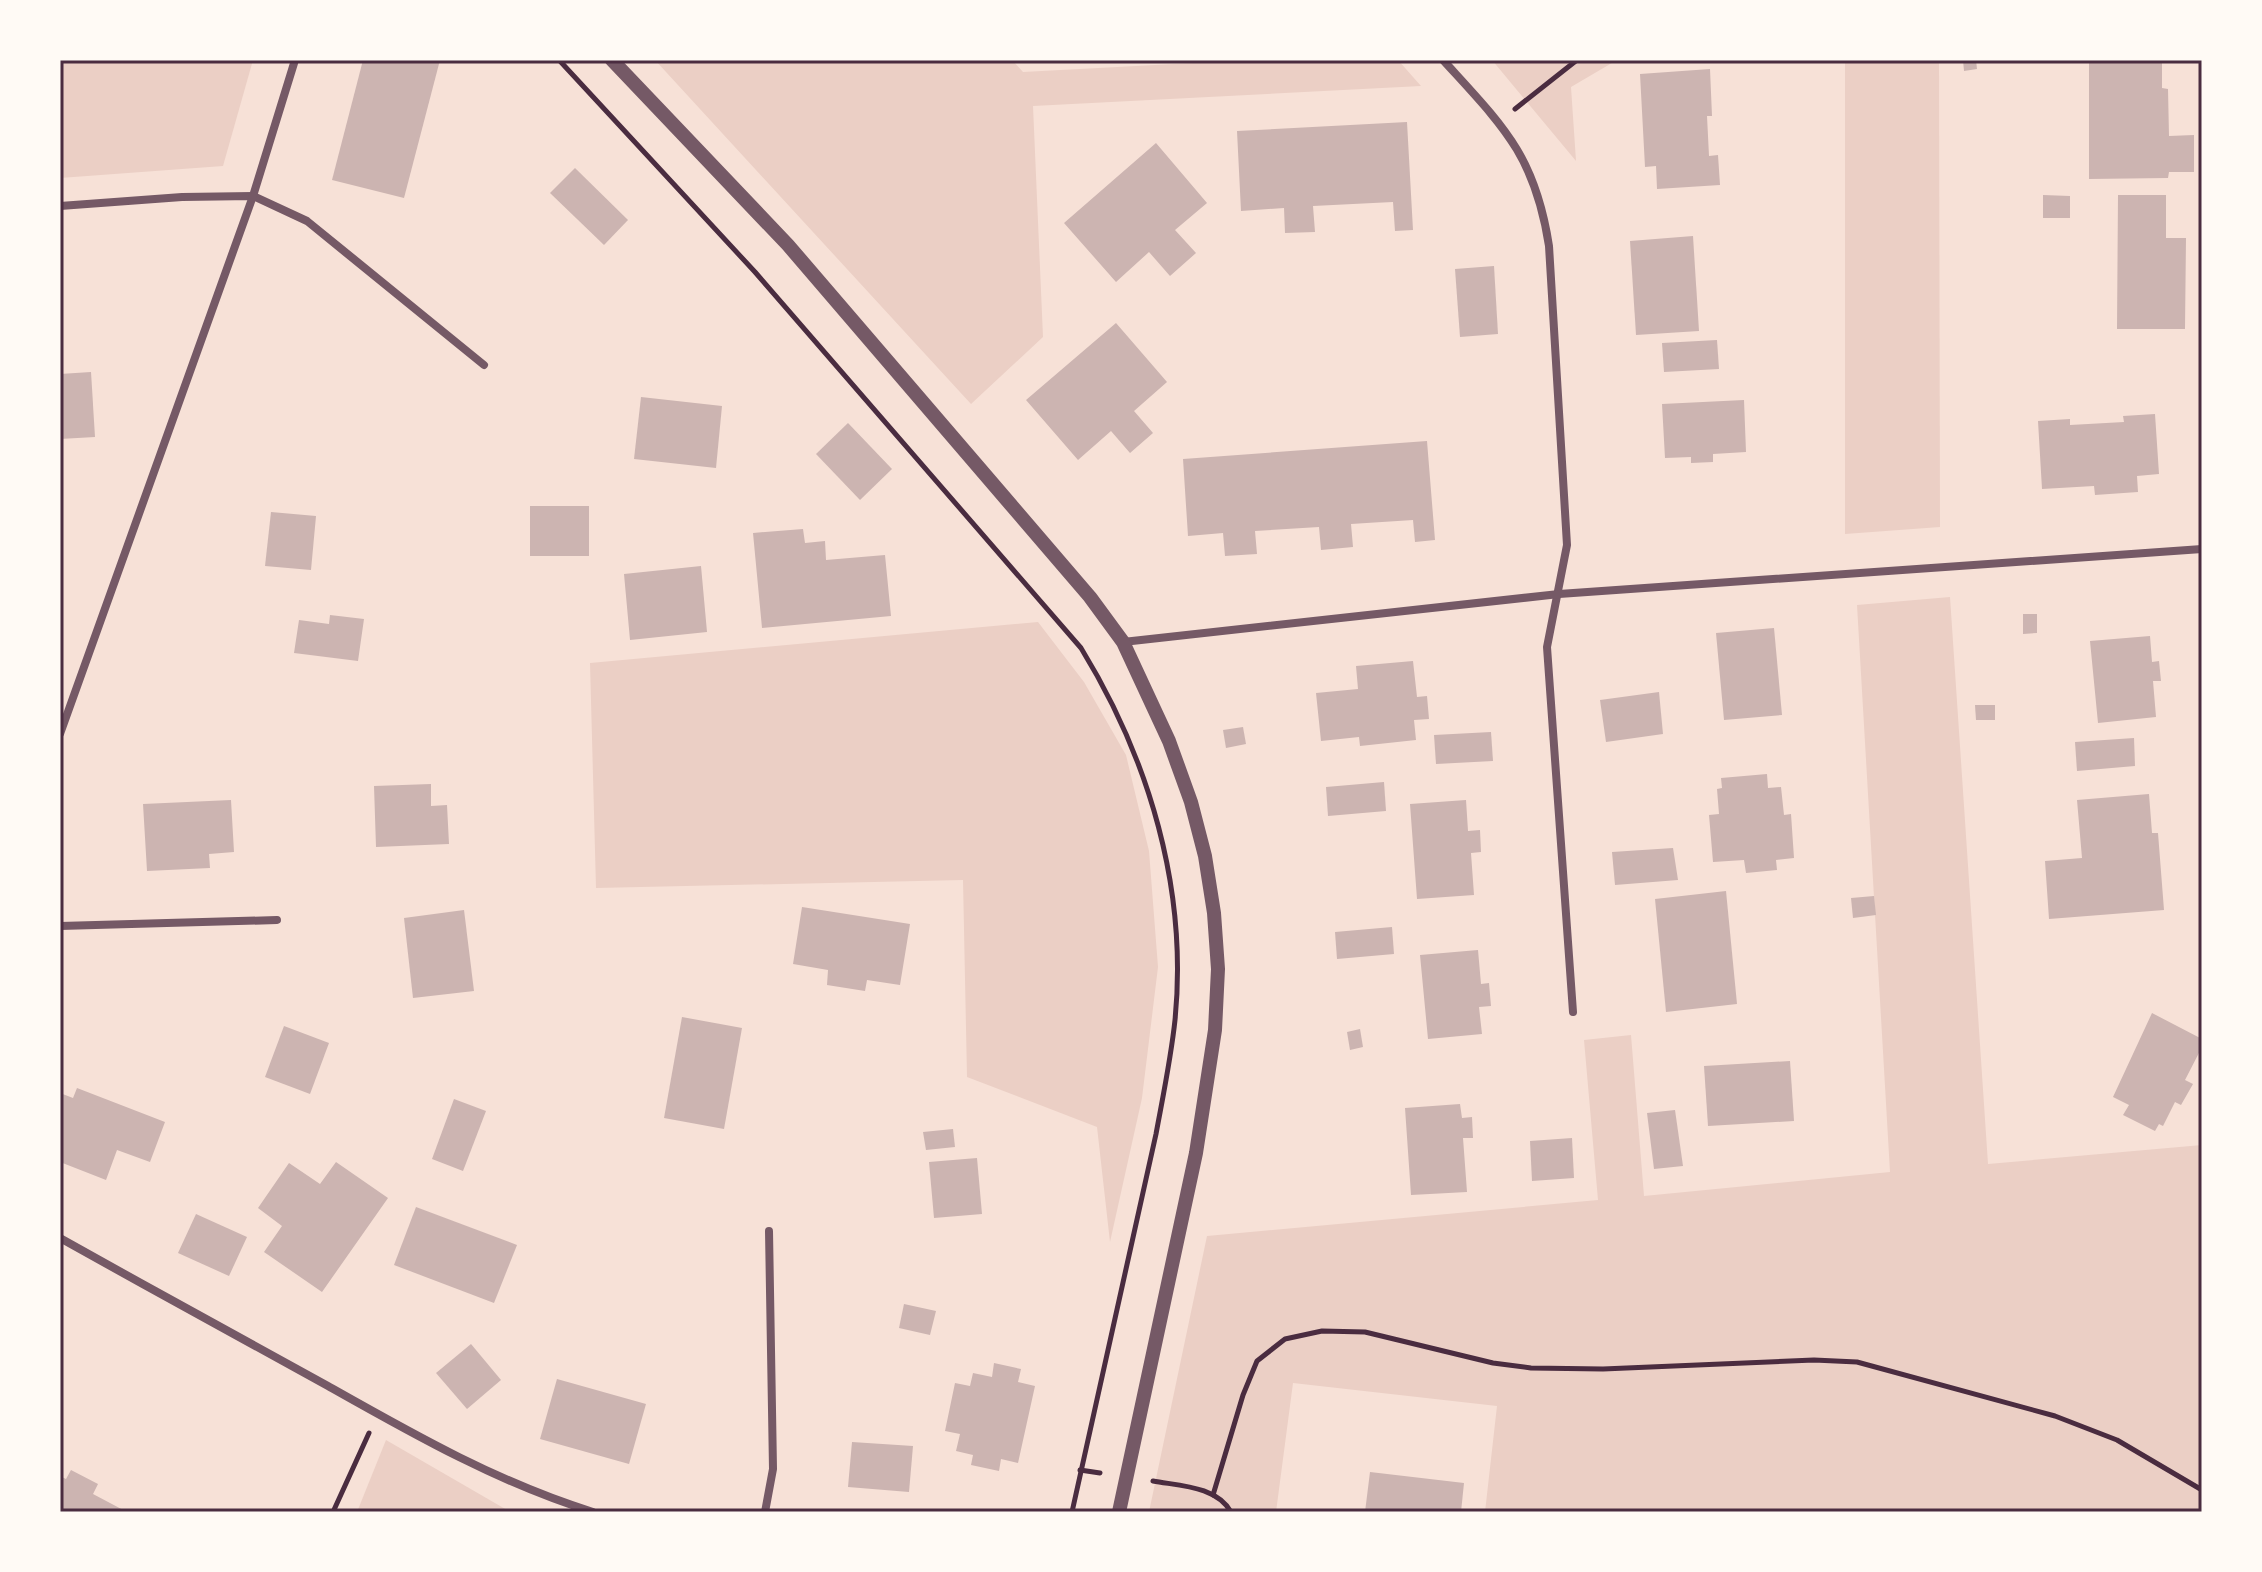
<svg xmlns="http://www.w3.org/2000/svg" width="2262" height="1572" font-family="Overpass,sans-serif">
<rect width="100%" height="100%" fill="#f7e1d7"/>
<g fill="#ebcfc5">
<path d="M60,60h193l-30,106 -163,12z"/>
<path d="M655,60h357l11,12 226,-12h149l23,26 -388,20 10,231 -72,67z"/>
<path d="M1492,60h125l-46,27 5,74z"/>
<path d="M1845,60h94l1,467 -95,7z"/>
<path d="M1950,597l38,567 214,-19v367h-717l12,-106 -204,-23 -17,129h-127l58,-276 391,-36 -14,-160 47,-5 13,161 246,-24 -33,-567z"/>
<path d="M1038,622l46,60 42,73 23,96 9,116 -16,131 -32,144 -13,-115 -130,-50 -4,-197 -367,8 -6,-225z"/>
<path d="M386,1440l121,70v2h-150z"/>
</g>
<g fill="#ccb4b1">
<path d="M363,60h77l-36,138 -72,-18z"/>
<path d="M1963,60h13l1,9 -13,2z"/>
<path d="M2089,60h73v28l6,1 1,47 25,-1v37h-25l-1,6 -79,1z"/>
<path d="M1710,69l2,47h-5l2,40 9,-1 2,30 -63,4 -1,-23 -11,1 -5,-93z"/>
<path d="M1407,122l6,108 -18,1 -2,-29 -80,4 2,26 -30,1 -1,-25 -43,3 -4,-80z"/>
<path d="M1156,143l51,60 -32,27 21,23 -26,23 -21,-24 -33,30 -52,-59z"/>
<path d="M575,168l53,52 -24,25 -54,-52z"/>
<path d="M2043,195l27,1v22h-27z"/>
<path d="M2118,195h48v43h20l-1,91h-68z"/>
<path d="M1693,236l6,95 -63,4 -6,-94z"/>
<path d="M1494,266l4,68 -38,3 -5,-68z"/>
<path d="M1116,323l51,59 -33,29 19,22 -23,20 -19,-22 -33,29 -52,-60z"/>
<path d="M1717,340l2,29 -55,3 -2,-29z"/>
<path d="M91,372l4,65 -35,2v-65z"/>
<path d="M641,397l81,9 -6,62 -82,-9z"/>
<path d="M1744,400l2,52 -33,2v8l-22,1v-6l-26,1 -3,-54z"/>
<path d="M2155,414l4,60 -22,2 1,16 -43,3 -1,-9 -52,3 -4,-68 32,-2v6l54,-3 -1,-6z"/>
<path d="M848,423l44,46 -32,31 -44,-46z"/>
<path d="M1427,441l8,99 -20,2 -2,-22 -62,4 2,23 -32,3 -2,-23 -64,4 2,23 -32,2 -2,-23 -35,3 -5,-77z"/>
<rect x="530" y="506" width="59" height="50"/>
<path d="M271,512l45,4 -5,54 -46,-4z"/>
<path d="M803,529l2,14 20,-2 1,19 59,-5 6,61 -129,12 -9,-95z"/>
<path d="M701,566l6,66 -77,8 -6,-66z"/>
<path d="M2023,614h14v19l-14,1z"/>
<path d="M330,615l34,4 -6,42 -64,-8 5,-33 30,4z"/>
<path d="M1774,628l8,87 -58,5 -8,-87z"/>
<path d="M2150,636l2,26 7,-1 2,20h-8l3,36 -58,6 -8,-82z"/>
<path d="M1413,661l4,36 10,-1 2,23 -15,1 2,20 -56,6 -1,-9 -38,4 -5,-48 42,-4 -2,-23z"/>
<path d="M1659,692l4,42 -57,8 -6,-42z"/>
<path d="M1975,705h20v15h-19z"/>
<path d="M1243,727l3,17 -20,4 -3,-18z"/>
<path d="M1491,732l2,29 -57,3 -2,-29z"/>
<path d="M2134,738l1,28 -58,5 -2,-29z"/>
<path d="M1767,774l1,14 13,-1 3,28 7,-1 3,44 -18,2 1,10 -31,3 -2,-13 -31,2 -4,-47 10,-1 -2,-25 5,-1 -1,-10z"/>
<path d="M1384,782l2,29 -58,5 -2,-29z"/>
<path d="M431,784v22l16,-1 2,39 -73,3 -2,-61z"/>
<path d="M2149,794l3,39h6l6,77 -115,9 -4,-58 37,-3 -5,-58z"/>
<path d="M231,800l3,52 -25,2 1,14 -63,3 -4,-67z"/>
<path d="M1466,800l2,31 12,-1 1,22 -10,1 3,42 -57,4 -7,-95z"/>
<path d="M1673,848l5,32 -63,5 -3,-33z"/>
<path d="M1726,891l11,113 -71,8 -11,-113z"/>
<path d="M1874,896l2,19 -23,3 -2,-20z"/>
<path d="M802,907l108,17 -10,61 -33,-5 -2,11 -38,-6 1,-15 -35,-6z"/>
<path d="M464,910l10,81 -61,7 -9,-80z"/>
<path d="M1392,927l2,27 -57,5 -2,-27z"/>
<path d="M1478,950l3,34 8,-1 2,23 -12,1 3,27 -54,5 -8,-84z"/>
<path d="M2152,1013l50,26v8l-17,33 8,4 -12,21 -6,-3 -12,24 -4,-2 -4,7 -32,-16 6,-10 -16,-8z"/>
<path d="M682,1017l60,11 -18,101 -60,-11z"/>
<path d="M284,1026l45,17 -19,51 -45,-17z"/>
<path d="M1360,1029l3,18 -13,3 -3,-18z"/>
<path d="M1790,1061l4,60 -86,5 -4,-60z"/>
<path d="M77,1088l88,34 -15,40 -33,-12 -11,30 -46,-18v-69l13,5z"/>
<path d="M454,1099l32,12 -23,60 -31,-12z"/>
<path d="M1460,1104l2,14 10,-1 1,21h-10l4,54 -56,3 -6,-87z"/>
<path d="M1675,1110l8,56 -29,3 -7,-56z"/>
<path d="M953,1129l2,18 -29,3 -3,-18z"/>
<path d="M1572,1138l2,40 -42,3 -2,-40z"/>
<path d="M977,1158l5,56 -48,4 -5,-56z"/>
<path d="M336,1162l52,36 -66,94 -58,-40 18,-26 -24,-18 31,-45 31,21z"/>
<path d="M416,1207l101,38 -23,58 -100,-38z"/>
<path d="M196,1214l51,23 -18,39 -51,-23z"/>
<path d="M904,1304l32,7 -6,24 -31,-7z"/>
<path d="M471,1344l30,36 -34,29 -31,-36z"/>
<path d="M994,1363l27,6 -3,13 17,4 -17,77 -17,-4 -2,12 -28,-6 2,-10 -17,-4 4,-17 -15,-3 10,-48 15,3 3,-13 19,4z"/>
<path d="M557,1379l89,25 -17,60 -89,-25z"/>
<path d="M852,1442l61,4 -4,46 -61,-5z"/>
<path d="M71,1470l27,14 -5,10 34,18h-67v-36l6,3z"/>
<path d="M1370,1472l94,11 -3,29h-96z"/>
</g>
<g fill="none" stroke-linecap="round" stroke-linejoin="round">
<g stroke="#4a2c40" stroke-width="5">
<path d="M559,60l196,212 326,376c68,111 107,241 94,372 -4,38 -12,76 -19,114l-84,378"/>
<path d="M1515,109l62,-49"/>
<path d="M1080,1470l20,3"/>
<path d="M1153,1481c27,5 63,5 78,31"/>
<path d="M1213,1495l30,-100 14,-34 28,-22 37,-8 43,1 128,31 38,5 72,1 211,-9 43,2 198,54 62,24 85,50"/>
<path d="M333,1512l36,-79"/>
</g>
<g stroke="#755966" stroke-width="8">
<path d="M1443,60c60,66 92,95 106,186l18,299 -20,102 26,365"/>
<path d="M60,206l122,-9 71,-1 54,25 177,144"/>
<path d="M1123,642l436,-48 643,-45"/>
<path d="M60,734l193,-538 42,-136"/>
<path d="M60,926l217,-6"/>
<path d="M60,1238c89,50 179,99 268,148 85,48 171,97 265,126"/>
<path d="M765,1512l8,-43 -4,-238"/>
</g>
<path stroke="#755966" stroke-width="14" d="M612,60l176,185 302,352 33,45 46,99 22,61 14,54 9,57 4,56 -3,61 -19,123 -77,359"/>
</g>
<rect width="2262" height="1572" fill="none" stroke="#fffaf5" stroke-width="124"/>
<rect x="62" y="62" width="2138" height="1448" fill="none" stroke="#4a2c40" stroke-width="3"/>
</svg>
